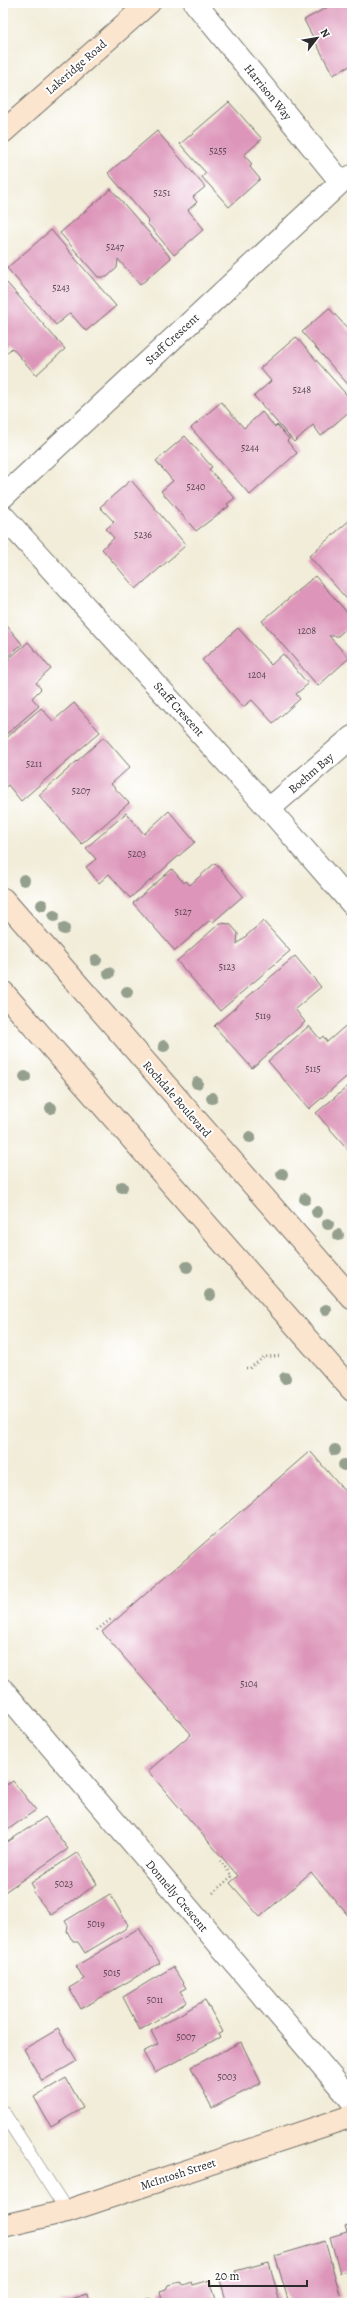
<svg xmlns="http://www.w3.org/2000/svg" width="355" height="2306" font-family="Alegreya,serif">
<rect width="100%" height="100%" fill="#fff"/>
<filter id="ink" filterUnits="userSpaceOnUse"><feTurbulence type="fractalNoise" baseFrequency=".025" numOctaves="2"/><feDisplacementMap in="SourceGraphic" scale="8" xChannelSelector="R" yChannelSelector="G"/><feConvolveMatrix kernelMatrix="1 2 1 2 8 2 1 2 1" color-interpolation-filters="sRGB"/></filter>
<filter id="wash" filterUnits="userSpaceOnUse"><feTurbulence type="fractalNoise" baseFrequency=".012" numOctaves="4" result="noise"/><feDisplacementMap in="SourceGraphic" scale="16" xChannelSelector="R" yChannelSelector="G"/><feGaussianBlur stdDeviation="0.9" result="paint"/><feColorMatrix in="noise" values="0 0 0 0 0 0 0 0 0 0 0 0 0 0 0 0 0 1.4 0 .05"/><feComposite in="paint" operator="in"/></filter>
<g filter="url(#wash)">
<rect width="100%" height="100%" fill="#f2edd9"/>
<g id="blocks">
<g fill="#dd96ba">
<path d="M335,3h17v62l-19,10 -29,-55z"/>
<path d="M229,102l33,37 -18,16 8,9 -2,3 10,12 -31,28 -27,-30 4,-4 -26,-29z"/>
<path d="M157,131l48,56 -12,10 4,5 -9,8 16,19 -30,26 -27,-32 2,-2 -41,-48z"/>
<path d="M111,189l60,69 -31,27 -22,-26 -1,9 -10,9h-9l-38,-44z"/>
<path d="M51,230l65,76 -30,25 -16,-18 -14,12 -49,-57z"/>
<path d="M7,283l58,66 -29,26 -24,-27 -9,8v-69z"/>
<path d="M329,308l21,23 2,-1v59l-50,-57z"/>
<path d="M296,337l56,64v8l-31,27 -8,-11 -19,17 -40,-46 17,-15 -11,-13z"/>
<path d="M221,402l23,26 18,-16 13,15 2,-2 12,14 -2,2 10,12 -47,42 -59,-67z"/>
<path d="M185,436l27,31 -3,2 26,29 -8,6 2,2 -33,25 -35,-40 12,-10 -17,-20z"/>
<path d="M131,480l55,65 -50,44 -34,-40 12,-11 -8,-9 8,-7 -14,-15z"/>
<path d="M352,518v87l-43,-49z"/>
<path d="M315,576l36,41 -1,8 -12,11h-9l20,22 -31,28 -56,-65z"/>
<path d="M3,621l19,23 -19,17z"/>
<path d="M238,628l33,37 12,-11 25,30 -12,10 4,5 -27,24 -21,-23 -9,7 -41,-47z"/>
<path d="M28,642l23,27 -15,14 5,6 -9,9 7,8 -36,31v-73z"/>
<path d="M74,703l26,29 -79,69 -13,-16 -5,4v-48l38,-33 12,13z"/>
<path d="M104,737l26,30 -19,17 18,19 -47,41 -43,-49z"/>
<path d="M169,811l26,31 -65,56 -21,-24 -10,9 -13,-16 10,-8 -10,-11 40,-35 18,21z"/>
<path d="M215,863l28,33 -31,27 -2,-3 -35,31 -42,-48 39,-34 12,14 2,-2 4,4z"/>
<path d="M263,921l27,30 -70,60 -43,-50 43,-38 10,1 8,9 -1,11z"/>
<path d="M295,956l26,31 -26,22 10,13 -53,46 -38,-42z"/>
<path d="M351,1021l1,51 -43,37 -41,-48 41,-35 11,13 3,-3 4,6z"/>
<path d="M352,1083v71l-36,-41z"/>
<path d="M310,1451l42,49v420l-41,-48 -51,45 -30,-34 8,-7 -90,-105 43,-37 -89,-102z"/>
<path d="M13,1781l23,29 -33,23v-46z"/>
<path d="M45,1817l23,32 -65,44v-48z"/>
<path d="M78,1852l19,32 -46,31 -18,-23 1,-4 -3,-5z"/>
<path d="M110,1894l18,31 -3,4 -40,24 -7,-11h-5l-6,-11 1,-5 -3,-5z"/>
<path d="M139,1928l21,35 -79,46 -12,-21 15,-9 -8,-13z"/>
<path d="M173,1967l13,21 -6,3 7,11 -47,28 -17,-33z"/>
<path d="M205,2000l18,32 -5,3 2,2 -65,36 -12,-21 15,-8 -7,-13z"/>
<path d="M58,2029l19,32 -35,20 -18,-32z"/>
<path d="M241,2042l20,41 -49,25 -21,-41z"/>
<path d="M66,2078l17,30 -32,19 -17,-30z"/>
<path d="M352,2224v46l-12,3 -10,-36 17,-5 -2,-6z"/>
<path d="M325,2241l16,57 -17,5h-35l-14,-47z"/>
<path d="M269,2262l11,41h-53l-7,-23 17,-5 -2,-4z"/>
<path d="M210,2280l7,23h-54l-3,-12 6,-2 2,-4 12,-3 4,3 8,-3 1,3z"/>
<path d="M88,2294l2,9h-33z"/>
<path d="M151,2298l2,5h-20v-1z"/>
</g>
</g>
</g>
<g filter="url(#ink)">
<use href="#blocks" fill-opacity="0" stroke="#716f68" stroke-width="1"/>
<g fill="none" stroke-linecap="round" stroke-linejoin="round">
<g stroke="#716f68" stroke-width="14">
<path id="lane" d="M3,2112l64,99"/>
</g>
<g stroke="#716f68" stroke-width="24">
<g id="street">
<path d="M195,3l146,179"/>
<path d="M3,497l338,-315 11,-6"/>
<path d="M3,516l266,293 83,95"/>
<path d="M269,809l83,-72"/>
<path d="M3,1690l349,411"/>
</g>
</g>
<g stroke="#716f68" stroke-width="24">
<g id="secondary">
<path d="M3,132l146,-129"/>
<path d="M3,899l349,399"/>
<path d="M3,992l349,398"/>
<path d="M3,2226l64,-15 285,-95"/>
</g>
</g>
<g stroke="#716f68" stroke-width="2.5" stroke-dasharray="1 3" stroke-linecap="butt">
<path d="M246,1368h4l14,-11 15,-1"/>
<path d="M97,1630l14,-11"/>
<path d="M213,1893l19,-17 -12,-15"/>
</g>
<use href="#lane" stroke="#fff" stroke-width="13"/>
<use href="#street" stroke="#fff" stroke-width="22"/>
<use href="#secondary" stroke="#fbe5cf" stroke-width="22"/>
</g>
<g fill="#94a08d">
<circle cx="24" cy="880" r="6"/>
<circle cx="42" cy="905" r="6"/>
<circle cx="54" cy="916" r="6"/>
<circle cx="64" cy="929" r="6"/>
<circle cx="96" cy="960" r="6"/>
<circle cx="109" cy="973" r="6"/>
<circle cx="127" cy="992" r="6"/>
<circle cx="164" cy="1046" r="6"/>
<circle cx="25" cy="1077" r="6"/>
<circle cx="197" cy="1083" r="6"/>
<circle cx="212" cy="1098" r="6"/>
<circle cx="51" cy="1108" r="6"/>
<circle cx="250" cy="1137" r="6"/>
<circle cx="282" cy="1174" r="6"/>
<circle cx="122" cy="1187" r="6"/>
<circle cx="305" cy="1199" r="6"/>
<circle cx="317" cy="1212" r="6"/>
<circle cx="328" cy="1224" r="6"/>
<circle cx="338" cy="1235" r="6"/>
<circle cx="187" cy="1267" r="6"/>
<circle cx="210" cy="1295" r="6"/>
<circle cx="326" cy="1310" r="6"/>
<circle cx="285" cy="1378" r="6"/>
<circle cx="335" cy="1450" r="6"/>
<circle cx="344" cy="1465" r="6"/>
</g>
</g>
<g text-anchor="middle" dominant-baseline="central" stroke-width="4" stroke-linejoin="round" paint-order="stroke">
<g font-size="10" fill="#58464f">
<text x="218" y="150">5255</text>
<text x="162" y="192">5251</text>
<text x="115" y="246">5247</text>
<text x="61" y="287">5243</text>
<text x="302" y="389">5248</text>
<text x="250" y="447">5244</text>
<text x="196" y="486">5240</text>
<text x="143" y="534">5236</text>
<text x="307" y="630">1208</text>
<text x="257" y="674">1204</text>
<text x="34" y="763">5211</text>
<text x="81" y="790">5207</text>
<text x="137" y="853">5203</text>
<text x="183" y="911">5127</text>
<text x="227" y="966">5123</text>
<text x="263" y="1015">5119</text>
<text x="313" y="1068">5115</text>
<text x="249" y="1683">5104</text>
<text x="64" y="1883">5023</text>
<text x="96" y="1923">5019</text>
<text x="112" y="1972">5015</text>
<text x="155" y="1999">5011</text>
<text x="186" y="2036">5007</text>
<text x="227" y="2076">5003</text>
</g>
<g font-size="12" fill="#2b2b2b" stroke="#fff">
<text transform="translate(76 67) rotate(-41)">Lakeridge Road</text>
<text transform="translate(268 92) rotate(51)">Harrison Way</text>
<text transform="translate(172 339) rotate(-43)">Staff Crescent</text>
<text transform="translate(179 709) rotate(48)">Staff Crescent</text>
<text transform="translate(311 773) rotate(-41)">Boehm Bay</text>
<text transform="translate(177 1099) rotate(49)">Rochdale Boulevard</text>
<text transform="translate(177 1896) rotate(50)">Donnelly Crescent</text>
<text transform="translate(178 2174) rotate(-18)">McIntosh Street</text>
</g>
</g>
<rect width="355" height="2306" fill="none" stroke="#fff" stroke-width="16"/>
<g transform="translate(317 38) rotate(59)" stroke="#ffffff" stroke-width="3" paint-order="stroke">
<path d="M0-3L7 15L0 10L-7 15Z" fill="#2b2b2b"/>
<text y="-6" font-size="11" font-weight="bold" text-anchor="middle" fill="#2b2b2b">N</text>
</g>
<path d="M209 2280v6h98v-6" fill="none" stroke="#2b2b2b" stroke-width="2"/>
<text x="215" y="2280" font-size="12" fill="#2b2b2b" stroke="#ffffff" stroke-width="3" paint-order="stroke">20 m</text>
</svg>
